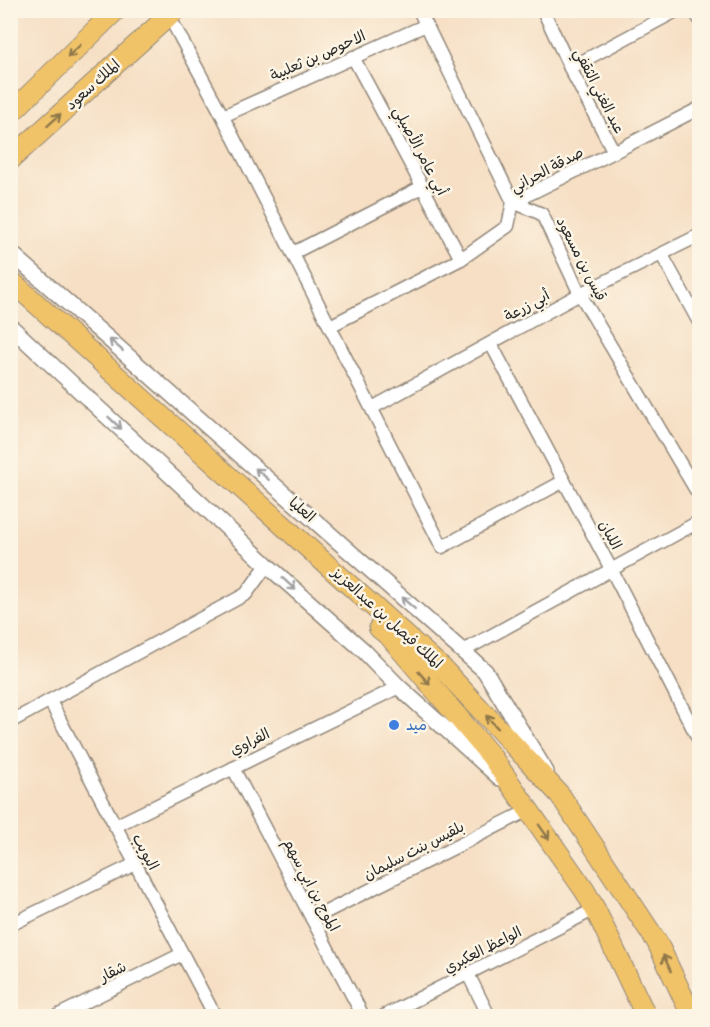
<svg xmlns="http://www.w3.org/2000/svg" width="710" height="1027" font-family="Pangolin,'Playpen Sans Arabic',sans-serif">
<rect width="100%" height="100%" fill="#fcf5e5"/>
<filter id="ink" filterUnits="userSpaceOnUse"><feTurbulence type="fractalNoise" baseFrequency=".0167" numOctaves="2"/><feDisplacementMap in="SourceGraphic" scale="12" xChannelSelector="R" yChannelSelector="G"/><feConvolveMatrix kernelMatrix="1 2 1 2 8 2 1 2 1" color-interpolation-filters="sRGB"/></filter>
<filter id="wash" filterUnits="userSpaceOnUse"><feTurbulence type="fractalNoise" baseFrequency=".008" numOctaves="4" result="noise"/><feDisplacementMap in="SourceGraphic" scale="24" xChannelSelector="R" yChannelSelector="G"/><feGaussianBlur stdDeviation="1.35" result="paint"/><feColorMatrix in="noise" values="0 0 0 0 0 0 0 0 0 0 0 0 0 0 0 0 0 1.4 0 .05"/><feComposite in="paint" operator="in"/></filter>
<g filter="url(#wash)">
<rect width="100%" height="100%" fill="#f6dfc4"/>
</g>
<g filter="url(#ink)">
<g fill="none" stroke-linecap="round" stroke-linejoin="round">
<g stroke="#908578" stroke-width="15">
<g id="minor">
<path d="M419,10l94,192 29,12 38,80 120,203"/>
<path d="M543,10l27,58 44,84"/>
<path d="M694,10l6,10"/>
<path d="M169,16l52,97 221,434 122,-66"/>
<path d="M353,57l108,202"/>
<path d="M570,68l108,-58"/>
<path d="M223,116l203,-91"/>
<path d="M513,202l101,-50 86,-44"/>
<path d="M293,253l129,-66"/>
<path d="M662,255l38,69"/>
<path d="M330,326l131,-67 47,-33 5,-24"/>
<path d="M491,344l120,225 89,173"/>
<path d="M372,408l208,-114 120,-59"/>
<path d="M463,651l237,-130"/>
<path d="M50,701l165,315"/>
<path d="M10,722l236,-128 21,-29"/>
<path d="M233,768l130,248"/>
<path d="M115,826l284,-139"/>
<path d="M312,919l217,-109"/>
<path d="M10,925l125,-61"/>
<path d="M468,974l21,42"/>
<path d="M57,1016l125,-62"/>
<path d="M384,1016l211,-107"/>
</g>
</g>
<g stroke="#908578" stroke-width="18">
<g id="tertiary">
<path d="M10,252l475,419 61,101"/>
<path d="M10,326l257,239 96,85 36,37 101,91"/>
</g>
</g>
<g stroke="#908578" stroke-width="22">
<g id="primary">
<path d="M10,114l106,-104"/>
<path d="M10,160l165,-150"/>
<path d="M10,280l433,389 117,126 97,147 35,74"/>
<path d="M379,628l11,9 101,119 94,135 10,18 51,107"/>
</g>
</g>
<use href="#minor" stroke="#fff" stroke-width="12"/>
<use href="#tertiary" stroke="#fff" stroke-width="15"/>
<use href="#primary" stroke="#f1c369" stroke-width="20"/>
</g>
<defs><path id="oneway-shaft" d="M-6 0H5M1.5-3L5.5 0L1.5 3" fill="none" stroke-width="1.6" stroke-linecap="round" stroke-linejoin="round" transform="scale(1.5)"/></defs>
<g stroke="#8e774a">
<use href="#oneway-shaft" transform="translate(74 51) rotate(136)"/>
<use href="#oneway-shaft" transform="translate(54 120) rotate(-42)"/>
<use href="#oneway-shaft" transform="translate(424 678) rotate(49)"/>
<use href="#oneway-shaft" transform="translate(492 722) rotate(-133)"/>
<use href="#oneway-shaft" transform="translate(544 832) rotate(55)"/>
<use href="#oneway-shaft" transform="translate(667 963) rotate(-115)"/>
</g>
<g stroke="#a0a0a0">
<use href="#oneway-shaft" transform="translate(116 345) rotate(-139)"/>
<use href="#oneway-shaft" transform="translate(115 423) rotate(43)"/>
<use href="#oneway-shaft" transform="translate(262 474) rotate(-139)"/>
<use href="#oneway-shaft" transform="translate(289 584) rotate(42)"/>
<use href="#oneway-shaft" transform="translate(408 603) rotate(-139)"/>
</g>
</g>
<circle fill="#3f7fe0" stroke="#fcf5e5" stroke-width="2" cx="394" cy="725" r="6"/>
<g text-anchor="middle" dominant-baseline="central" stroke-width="5" stroke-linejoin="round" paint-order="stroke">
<g font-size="15" fill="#2b2b2b" stroke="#fcf5e5">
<text transform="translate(318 56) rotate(-24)">الاحوص بن ثعلبية</text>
<text transform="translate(93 85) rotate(-42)">الملك سعود</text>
<text transform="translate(599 91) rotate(63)">عبد الغني الثقفي</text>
<text transform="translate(420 151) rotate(62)">أبي عامر الأصيلي</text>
<text transform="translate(547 170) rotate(-28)">صدقة الحراني</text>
<text transform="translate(581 259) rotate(63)">قيس بن مسعود</text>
<text transform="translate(527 306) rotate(-29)">أبي زرعة</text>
<text transform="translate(302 510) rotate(41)">العليا</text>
<text transform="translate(610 535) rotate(62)">اللبان</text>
<text transform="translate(387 618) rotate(42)">الملك فيصل بن عبدالعزيز</text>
<text transform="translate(250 742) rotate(-26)">الفراوي</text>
<text transform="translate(414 851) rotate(-27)">بلقيس بنت سليمان</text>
<text transform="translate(145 852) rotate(62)">البويب</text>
<text transform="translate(311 885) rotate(62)">الموج بن ابي سهم</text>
<text transform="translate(483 950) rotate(-27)">الواعظ العكبري</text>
<text transform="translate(113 972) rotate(-26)">شقار</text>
</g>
<g font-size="15" fill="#366cbe" stroke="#fcf5e5" text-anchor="start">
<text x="406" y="725">ميد</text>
</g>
</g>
<rect width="710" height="1027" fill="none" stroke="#fcf5e5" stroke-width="36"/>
</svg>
